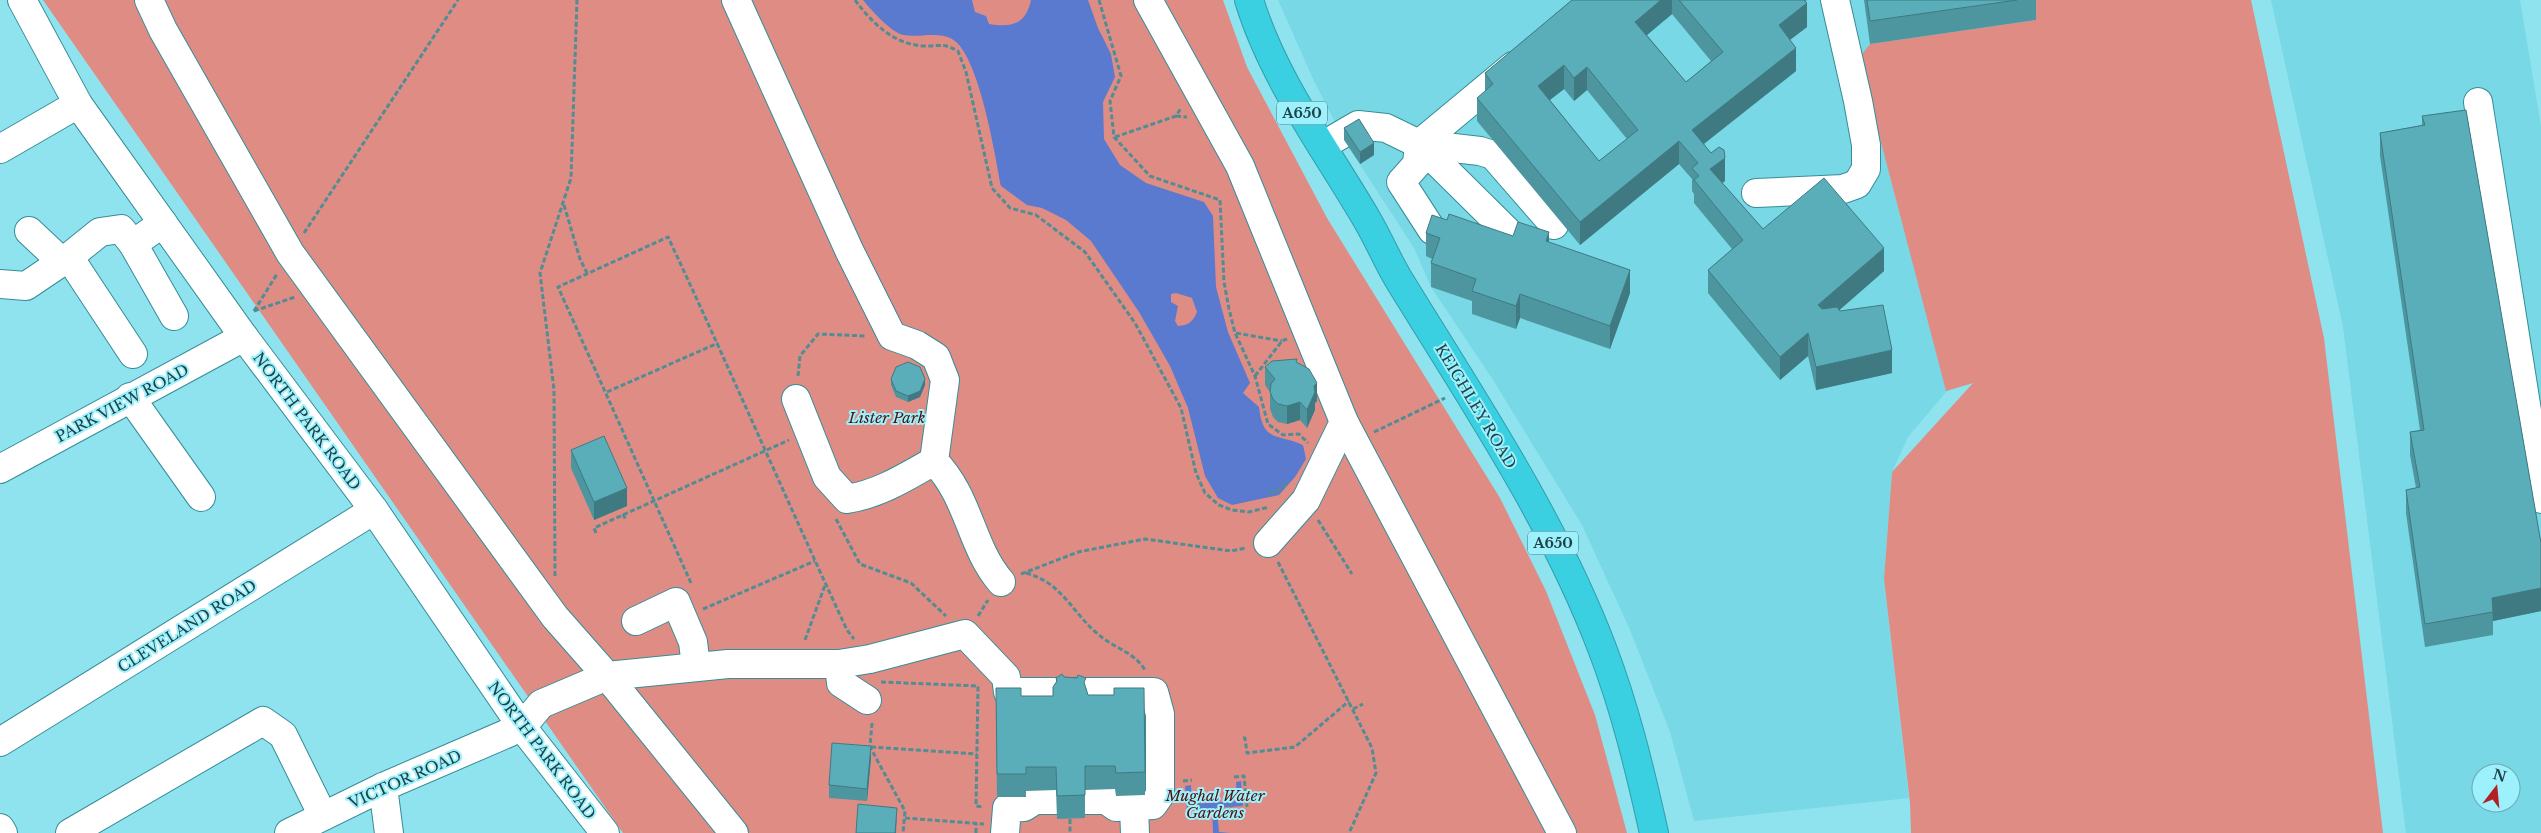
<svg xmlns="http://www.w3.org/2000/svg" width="2541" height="833" font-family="'Libre Baskerville',serif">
<rect width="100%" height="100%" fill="#8fe3ef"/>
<g fill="#78d8e5" fill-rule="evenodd">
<path d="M1278,0h973l-277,383 -27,8 -39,46 -16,35 -8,107 25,219 -215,23 -24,-89 -40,-102 -48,-105 -89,-145 -62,-93 -17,-39 -70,-108 -30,-59z"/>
<path d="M2271,0h249l21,126v707h-135l-63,-506zM2481,773h30v30h-30z"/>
</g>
<g fill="#df8d84">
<path d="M43,0h1180l24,67 80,151 173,280 46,93 49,124 32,118h-1004z"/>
<path d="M2033,0h218l73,338 59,495h-472l-1,-30 -26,-224 8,-107 81,-89 -27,8 -87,-333 11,-14 166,-24z"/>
</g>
<g fill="#5a7acf" fill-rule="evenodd">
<path d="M863,0h109l3,12 11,4 3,8c23,4 37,0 42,-24h57l10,28 13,26 4,23 -12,25 1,37 16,26 26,18 58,19 9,14 3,71 12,45 22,51 -7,10 16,14c4,36 18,26 44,38l3,14 -11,18 -16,18 -47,10 -14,-7 -13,-22 -17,-68 -18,-42 -31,-54 -48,-71 -25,-21 -24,-12 -15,-3 -26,-19c-6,-31 -22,-132 -49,-147 -14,-8 -33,-1 -49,-4 -12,-3 -32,-25 -40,-35zM1176,293l16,5 5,14c-4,9 -7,13 -19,14l-3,-5 3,-15 -7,-4v-8z"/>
<path d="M1241,781l2,25 -26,2 2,24 12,1h-18l-1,-24 -25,1 -2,-24 6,-1 1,19 45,-3 -1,-19z"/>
</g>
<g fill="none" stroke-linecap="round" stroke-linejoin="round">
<g stroke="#368c97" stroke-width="30">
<g id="minor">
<path d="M22,0l56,104 166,233 130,173 148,217 83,106"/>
<path d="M149,0l14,30 127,223 265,364 52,59 127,157"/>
<path d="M736,0l113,250 43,86 25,9 19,12 9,23 -11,81c36,37 36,85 67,121"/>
<path d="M1148,0l92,166 104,256 -38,78 -38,43"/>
<path d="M2478,102l63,397"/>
<path d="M1419,144l61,7 13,4 61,70"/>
<path d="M1419,144l88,87"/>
<path d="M1419,144l-2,20 -16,18 31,48"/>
<path d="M1322,146l36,-21 28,3 33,16 94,-78"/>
<path d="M0,149l78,-45"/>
<path d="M1756,193l87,-4 14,-5 9,-15v-24l-8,-44 -23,-101"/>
<path d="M29,231l33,31"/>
<path d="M133,244l41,72"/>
<path d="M69,257l64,97"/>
<path d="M0,284l26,2 43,-29 31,-25 21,-3 12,15 30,-21"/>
<path d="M130,397l71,100"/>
<path d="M796,399l31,78 20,22c32,-5 59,-22 87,-38"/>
<path d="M1344,422l218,411"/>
<path d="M0,469l244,-132"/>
<path d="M636,621l40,-19 17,40 3,24"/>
<path d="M839,664l2,19 26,17"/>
<path d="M0,742l374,-232"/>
<path d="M383,787l6,46"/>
<path d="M1134,808l1,25"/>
<path d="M0,828l3,5"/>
<path d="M70,833l193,-112 20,14 40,81"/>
<path d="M289,833l94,-46 139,-60 19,-23 66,-28 121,-12h111l31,-5 95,-25 41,43 2,15h146l6,22v81l-7,10 -37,2 -10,-7h-21"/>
<path d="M1005,833l2,-25 17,-1 11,-7h21"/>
</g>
</g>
<g stroke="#319eab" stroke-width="30">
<path id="highway" d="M1249,0c24,79 76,148 117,218 12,20 21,42 33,62 73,119 153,237 203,368 23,60 38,122 52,185"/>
</g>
<g stroke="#528c94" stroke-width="3" stroke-dasharray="5 2.5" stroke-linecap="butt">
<path d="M855,0c17,23 39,45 70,46 16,0 19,-3 33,5l8,21 26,116 18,20 26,7 49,37 50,71 46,85 15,65 9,20 14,12 13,5 17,2 20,-5"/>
<path d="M1099,0l22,76 -11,25 4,36 36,39 70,24 4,82 5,27 6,24 20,43 13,48 15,11 16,-1 9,9"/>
<path d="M1176,116l11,1"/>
<path d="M1115,137l61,-21 5,-8"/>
<path d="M564,205l16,54 7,14"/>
<path d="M304,233l154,-233"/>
<path d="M254,311l23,-37"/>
<path d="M254,311l41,-14"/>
<path d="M1236,333l46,8"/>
<path d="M798,376l2,-20 18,-22 48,2"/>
<path d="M1255,376l27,-35 5,-2"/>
<path d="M607,392l111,-49"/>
<path d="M1374,432l71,-34"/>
<path d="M1269,493l13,-4 6,-8"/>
<path d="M623,514l3,6"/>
<path d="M836,519l24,45 51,19 35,33"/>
<path d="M1318,520l34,54"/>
<path d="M596,533l-2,-5 195,-88"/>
<path d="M1278,562l94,186 4,25 -27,60"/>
<path d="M1026,573c37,10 46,40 73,62 15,13 35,17 46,35"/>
<path d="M1021,574l57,-22 67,-13 86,12 15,-3"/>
<path d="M555,576l-1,-186 -14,-117 31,-95 6,-178"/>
<path d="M691,583l-133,-296 110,-50c61,130 118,262 179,393l7,9"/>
<path d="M703,609l112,-48"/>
<path d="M978,616l10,-16"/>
<path d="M805,640l20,-55"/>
<path d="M881,682l97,4 -2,120 8,1"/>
<path d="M1353,709l10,-5"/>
<path d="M872,723l-2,24 35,64 -2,22"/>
<path d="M1243,738h2l2,15 48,-6 54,-46"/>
<path d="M871,747l106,7"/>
<path d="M1234,777l10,-1 3,31"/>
<path d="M1183,781l9,-1"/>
<path d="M1230,800l1,8"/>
<path d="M1199,802v9"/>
<path d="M905,818l79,6"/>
<path d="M1070,819v14"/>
<path d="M976,833v-9"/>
</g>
<use href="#minor" stroke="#fff" stroke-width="28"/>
<use href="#highway" stroke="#3ad0e1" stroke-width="28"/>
</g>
<g fill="#4d969f" fill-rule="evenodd">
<path d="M1572,0h235l-2,2 2,25 -17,13 6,31 -92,73 21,37 -3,2 41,46 121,42 -45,39 53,63 -76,17 -8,-34 -28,24 -72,-87v-23l24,-21 -38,-46v-9l-2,-3v-12l-13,-15 -99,81 -103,-124v-23l8,-6v-19zM1672,14l39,47 -25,21 -39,-47zM1564,89l10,12 13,-11 40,49 -28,22 -49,-61z"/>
<path d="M1864,0h172v20l-166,24z"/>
<path d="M2466,110l75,433v68l-48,10v14l-68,12 -19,-134v-23l10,-2 -6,-33v-23l10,-2 -40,-274v-23l42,-8v-9z"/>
<path d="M1344,128l30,27 -14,9 -16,-24z"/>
<path d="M1447,220l66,16 36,6 81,51 -20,56 -90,-31 -4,11 -44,-15v-13l-41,-14v-24l1,-4 -6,-3v-23z"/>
<path d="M1297,363l20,38 -2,2v7l-8,18 -7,-8 -13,4 -9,-2 -5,-5 -3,-8v-17l-5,-7v-18z"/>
<path d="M891,379l34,6 -5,12 -12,5 -12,-5 -5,-12z"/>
<path d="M571,450l56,56 -33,14 -23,-52z"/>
<path d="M1064,677l22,11 2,7 57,77v23l-29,1 -1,-7 -30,1v28l-28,1 -1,-29 -30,1v6h-29l-1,-85 25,-16h32l3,-12v-6z"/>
<path d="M871,758l-4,43 -38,-3v-13z"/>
</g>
<g fill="#3f7a82">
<path d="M1661,0h11v14l-37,31v-23z"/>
<path d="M1807,3v24l-28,21v-23z"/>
<path d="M1796,48v23l-104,82v-23z"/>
<path d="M1564,65v24l-26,20v-23z"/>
<path d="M1587,67v23l-13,11v-23z"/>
<path d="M1679,141v23l-99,81v-23z"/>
<path d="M1374,143v12l-14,9v-12z"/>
<path d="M1725,158v23l-15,11v-23z"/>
<path d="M1549,232v23l-3,-14z"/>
<path d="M1884,248v23l-66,58v-24z"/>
<path d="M1630,270v23l-20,56v-23z"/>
<path d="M1520,294v24l-4,11v-23z"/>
<path d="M1808,333v23l-28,24v-23z"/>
<path d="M1892,350v23l-76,17v-23z"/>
<path d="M925,379v6l-5,12 -12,5v-6z"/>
<path d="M1317,383v18l-2,2v7l-8,18v-18l7,-24z"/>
<path d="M1300,402v18l-13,4v-18z"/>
<path d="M627,488v18l-33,14v-18z"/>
<path d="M2541,588v23l-48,10 -1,-23z"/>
<path d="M871,746v12l-4,43v-12z"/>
<path d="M897,808l-1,25h-1z"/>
</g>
<g fill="#5aaeb9" stroke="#3f7a82" fill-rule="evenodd">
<path d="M1572,0h89l-26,22 51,60 37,-30 -44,-52h125l3,3 -28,22 17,23 -104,82 19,23 8,-6 5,3 1,8 -15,11 53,60 61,-51 60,70 -66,57 4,4 15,-2 3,4 43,-6 9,45 -76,17 -8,-34 -28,24 -72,-87 35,-30 -49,-60 5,-4 -7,-8 6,-5 -19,-22 -99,81 -103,-124 16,-14 -8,-11zM1564,65l10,13 13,-11 51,63 -39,31 -61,-75z"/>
<path d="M1867,0h150l-147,21z"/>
<path d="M2466,110l75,433v45l-49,10 1,14 -68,12 -19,-134 14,-3 -10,-55 14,-2 -44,-297 45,-8 -3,-9z"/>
<path d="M1359,119l15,24 -14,9 -16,-24z"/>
<path d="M1449,214l64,22 5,-14 31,10 -3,9 84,29 -20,56 -90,-32 -4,12 -44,-15 4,-12 -45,-16 9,-25 -14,-5 6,-18 15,5z"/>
<path d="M1297,359l-1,3 13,7 8,14 -3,3 1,6 -8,18 -7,-8 -13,4 -9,-2 -5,-5 -3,-7 1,-8 4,-5 -10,-12 7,-6z"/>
<path d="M908,362l12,5 5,12 -5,12 -12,5 -12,-5 -5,-12 5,-12z"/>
<path d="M604,436l23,52 -33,14 -23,-52z"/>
<path d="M1062,674l2,3 13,1 1,-3 8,3 -2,4 4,13h26v-7h30l1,84 -29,1 -1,-7h-30v29l-28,1 -1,-29h-30v7h-29l-1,-86h25v8h32v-9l4,-6 -1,-3z"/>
<path d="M832,743l39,3 -4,43 -38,-4z"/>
<path d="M858,804l39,4 -2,25h-39z"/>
</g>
<g text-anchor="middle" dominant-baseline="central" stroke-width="4" stroke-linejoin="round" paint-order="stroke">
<g fill="#9df1fc" stroke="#45767d" stroke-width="1">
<rect x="1277" y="101.5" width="50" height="23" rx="4"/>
<rect x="1528" y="531.5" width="50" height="23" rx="4"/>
</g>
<g font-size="14" font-weight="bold" fill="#1f4247">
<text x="1302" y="113">A650</text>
<text x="1553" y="543">A650</text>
</g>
<g font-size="15" fill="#1f4247" stroke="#9df1fc">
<text transform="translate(122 403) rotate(-28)">PARK VIEW ROAD</text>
<text transform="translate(1476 406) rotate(59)">KEIGHLEY ROAD</text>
<text transform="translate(307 421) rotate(53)">NORTH PARK ROAD</text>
<text transform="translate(187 626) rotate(-32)">CLEVELAND ROAD</text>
<text transform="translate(542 750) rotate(53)">NORTH PARK ROAD</text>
<text transform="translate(405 779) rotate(-24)">VICTOR ROAD</text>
</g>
<g font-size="15" font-style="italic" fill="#53100e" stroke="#9df1fc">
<text x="887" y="417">Lister Park</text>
<text x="1215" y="795">Mughal Water<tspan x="1215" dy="17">Gardens</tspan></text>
</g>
</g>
<g transform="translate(2496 788) rotate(16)"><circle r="24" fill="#9df1fc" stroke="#6babb4"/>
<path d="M0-4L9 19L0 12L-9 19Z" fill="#b32223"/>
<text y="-8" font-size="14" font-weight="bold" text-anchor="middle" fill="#1f4247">N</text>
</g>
</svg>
